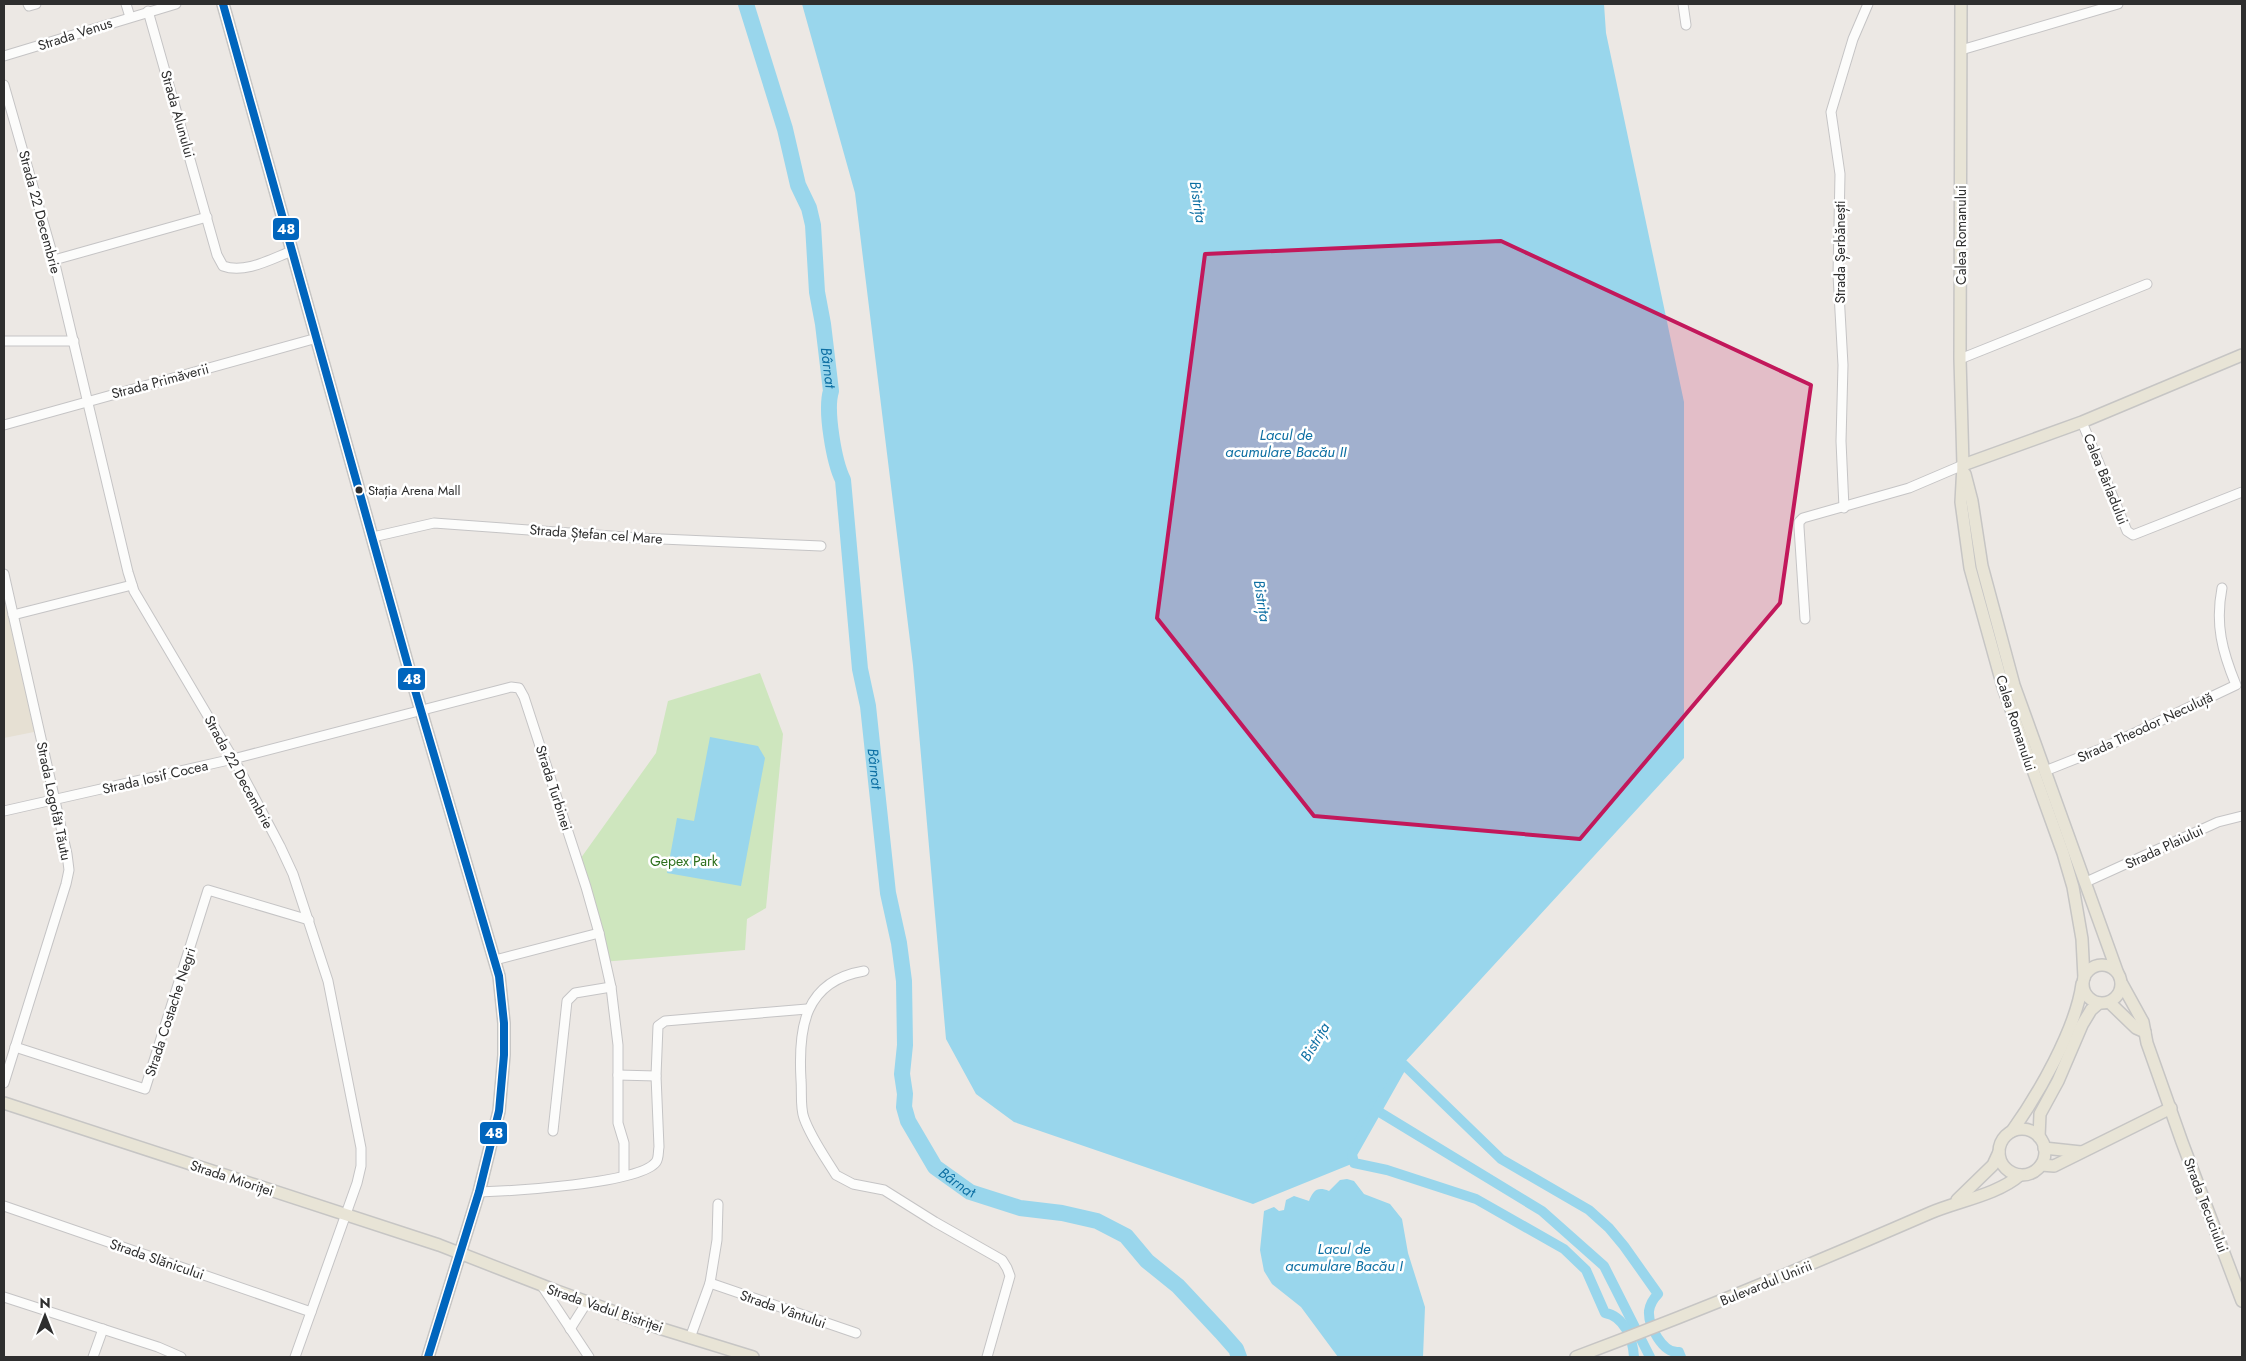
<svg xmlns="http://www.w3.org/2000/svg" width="2246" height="1361" font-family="Jost,sans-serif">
<rect width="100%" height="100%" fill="#ece8e4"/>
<path fill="#e6e0d3" d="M9,595l30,136 -35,7v-142z"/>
<path fill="#cee6be" d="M760,673l23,61 -17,174 -19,11 -2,31 -143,12 -24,-100 78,-109 12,-52z"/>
<g fill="#99d6ec">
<path d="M802,4h802l2,29 78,369v356l-281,306 -52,90 3,9 -101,41 -239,-82 -38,-28 -30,-55 -33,-374 -58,-472z"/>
<path d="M710,737l48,9 7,12 -24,128 -74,-13 10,-55 17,3z"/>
<path d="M1347,1179l7,2 10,13 26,10 12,15 6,34 17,54 -2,50h-85l-37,-50 -29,-23 -8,-13 -4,-21 4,-39 10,-4 5,4 5,-1 2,-10 8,-4 15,5c4,-10 8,-15 20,-10l11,-11z"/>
</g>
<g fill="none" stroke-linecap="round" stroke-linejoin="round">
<g stroke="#99d6ec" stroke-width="10">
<path d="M1374,1106l2,4 166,101 62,55 46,91"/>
<path d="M1634,1357c-1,-18 -10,-41 -29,-44l-19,-43 -22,-21 -88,-50 -89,-29 -33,-7 -2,-9 51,-90 98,95 88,51 20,18 15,18 34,48c-5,5 -8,10 -9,17 -1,15 14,43 30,41l2,5"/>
</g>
<path stroke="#99d6ec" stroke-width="16" id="s1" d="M746,4l39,125 13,56 11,23 4,17 4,67 6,32 8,67c-6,19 3,71 12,89l17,189 8,37 20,187 11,50 5,38 1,64 -3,29 3,20 -1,13 4,14 27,46 35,25 50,16 42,5 35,8 29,15 21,25 31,25 43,46 15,17 3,8"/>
<g stroke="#c5c4c5" stroke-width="11">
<g id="minor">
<path d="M28,4l1,2 7,-2"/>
<path d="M126,4l4,13"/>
<path d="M1683,4l3,21"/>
<path d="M148,11l69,244 6,11c22,8 48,-7 69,-15"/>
<path d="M1961,50l157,-46"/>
<path d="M4,56l172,-52"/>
<path d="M4,85l50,175 74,312 6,19 107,181 39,74 13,28 35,107 33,167v18l-4,17 -62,174"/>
<path d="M54,260l153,-43"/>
<path d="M4,341h70"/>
<path d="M1960,359l187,-75"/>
<path d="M2082,422l45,109 6,4 109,-43"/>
<path d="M4,425l313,-87"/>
<path d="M1844,508l-3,-67 2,-76 -5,-90 2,-101 -9,-62 22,-73 15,-35"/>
<path d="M373,537l61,-14 205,15 182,8"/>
<path d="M4,574l63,280 2,16 -3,14 -62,199"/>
<path d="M13,615l119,-30"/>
<path d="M1805,619l-6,-92v-5l4,-4 106,-30 54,-23"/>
<path d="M2045,771l58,-23 133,-63c-14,-34 -21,-61 -14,-97"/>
<path d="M4,811l229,-52 278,-72 8,1 5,9 62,190 13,46 12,54 7,58v78l6,20v32"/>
<path d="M2086,882l132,-60 24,-6"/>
<path d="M495,960l104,-27"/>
<path d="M864,971c-60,10 -66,57 -63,109 1,11 -1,28 3,38 7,20 21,39 32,57l17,9 31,6 51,32 67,38 5,8 3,8 -23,81"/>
<path d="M15,1047l130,42 63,-199 101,30"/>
<path d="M618,1075l38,1"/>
<path d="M553,1131l14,-130 8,-8 36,-6"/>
<path d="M479,1192c30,-1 161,-8 177,-30 3,-4 2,-10 3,-15l-3,-71 2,-50 7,-5 142,-12"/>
<path d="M4,1206l307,106"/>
<path d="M710,1283l7,-43 1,-36"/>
<path d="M542,1286l47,71"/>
<path d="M4,1297l154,50 23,10"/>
<path d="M570,1329l17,-27"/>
<path d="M690,1338l20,-55 146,50"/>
<path d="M93,1357l10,-28"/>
</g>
</g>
<g stroke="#c6c5c4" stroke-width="14">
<g id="major">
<path d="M223,4l189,676 87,296 5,47v32l-5,56 -20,81 -51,165"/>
<path d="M1961,4l-1,355 3,106 -2,37 9,66 33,119 60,166 10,34 9,52 2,39"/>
<path d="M1963,465l119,-43 160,-67"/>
<path d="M1965,474l7,27 10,65 32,119 103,286"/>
<circle cx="2102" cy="984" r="19"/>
<path d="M2122,984l21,38 4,21 35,99 60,159"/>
<path d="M2109,1002l27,26 9,4"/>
<path d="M4,1103l435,142 118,46 102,37 94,29"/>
<circle cx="2022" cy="1152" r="23"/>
<path d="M2012,1131c26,-36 64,-102 70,-147"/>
<path d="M2039,1137l1,-23 18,-33 24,-56 9,-15 8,-7"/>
<path d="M2044,1148l37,4"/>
<path d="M2041,1165l13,1 117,-58"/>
<path d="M1957,1200l36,-35 6,-13"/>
<path d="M1576,1357c120,-45 237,-93 354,-144 28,-12 67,-18 90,-38"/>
</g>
</g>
<use href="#minor" stroke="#fcfcfb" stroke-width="9"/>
<use href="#major" stroke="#e8e4d6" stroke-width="11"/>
<g stroke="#fff" stroke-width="11">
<path id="bus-1" d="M223,4l189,676 87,296 5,47v32l-5,56 -20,81 -51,165"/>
</g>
<use href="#bus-1" stroke="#0065bd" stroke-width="8"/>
</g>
<path fill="#c2185b" fill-opacity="0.2" stroke="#c2185b" stroke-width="4" stroke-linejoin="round" d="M1501,241l310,144 -31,218 -200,236 -266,-23 -157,-198 48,-364z"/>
<circle fill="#2e2e2e" stroke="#fff" stroke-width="2" cx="359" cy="490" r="4.5"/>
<g text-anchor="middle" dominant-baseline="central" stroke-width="5" stroke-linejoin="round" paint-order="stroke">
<g font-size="13" fill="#2e2e2e" stroke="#fff" text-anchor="start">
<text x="368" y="490">Stația Arena Mall</text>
</g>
<g font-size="14" fill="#2e2e2e" stroke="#fff">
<text transform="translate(75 34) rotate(-18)">Strada Venus</text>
<text transform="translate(178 114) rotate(74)">Strada Alunului</text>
<text transform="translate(40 212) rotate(75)">Strada 22 Decembrie</text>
<text transform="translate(1961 235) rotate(-90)">Calea Romanului</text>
<text transform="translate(1840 252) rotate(-90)">Strada Șerbănești</text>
<text transform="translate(160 381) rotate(-15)">Strada Primăverii</text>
<text transform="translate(2106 479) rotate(68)">Calea Bârladului</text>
<text transform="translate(596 534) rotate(4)">Strada Ștefan cel Mare</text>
<text transform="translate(2016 723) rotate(72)">Calea Romanului</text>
<text transform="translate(2145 727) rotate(-25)">Strada Theodor Neculuță</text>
<text transform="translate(239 772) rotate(61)">Strada 22 Decembrie</text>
<text transform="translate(155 777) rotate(-13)">Strada Iosif Cocea</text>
<text transform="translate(554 788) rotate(72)">Strada Turbinei</text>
<text transform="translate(54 801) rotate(78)">Strada Logofăt Tăutu</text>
<text transform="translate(2164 847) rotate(-25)">Strada Plaiului</text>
<text transform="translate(170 1012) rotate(-72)">Strada Costache Negri</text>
<text transform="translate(232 1178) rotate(18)">Strada Mioriței</text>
<text transform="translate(2206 1205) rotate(69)">Strada Tecuciului</text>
<text transform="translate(157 1259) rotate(19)">Strada Slănicului</text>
<text transform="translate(1766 1283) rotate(-22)">Bulevardul Unirii</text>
<text transform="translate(605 1308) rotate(19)">Strada Vadul Bistriței</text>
<text transform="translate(783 1309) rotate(19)">Strada Vântului</text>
</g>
<g font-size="14" fill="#2c6e1b" stroke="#fff">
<text x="684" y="861">Gepex Park</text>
</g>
<g font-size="15" font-style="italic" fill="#0d6fa3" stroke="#fff">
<text transform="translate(1198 202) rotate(81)">Bistrița</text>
<text stroke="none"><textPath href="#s1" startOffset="375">Bârnat</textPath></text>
<text x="1286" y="435">Lacul de<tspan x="1286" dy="17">acumulare Bacău II</tspan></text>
<text transform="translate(1262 601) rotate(81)">Bistrița</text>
<text stroke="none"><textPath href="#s1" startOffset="780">Bârnat</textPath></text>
<text transform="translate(1315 1042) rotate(-59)">Bistrița</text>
<text stroke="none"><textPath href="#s1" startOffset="1216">Bârnat</textPath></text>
<text x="1344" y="1249">Lacul de<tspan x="1344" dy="17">acumulare Bacău I</tspan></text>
</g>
</g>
<g stroke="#fff" stroke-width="2">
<rect x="272" y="217" width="28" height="24" rx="5" fill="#0065bd"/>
<rect x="397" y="667" width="29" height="24" rx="5" fill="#0065bd"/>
<rect x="479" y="1121" width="29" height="24" rx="5" fill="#0065bd"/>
</g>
<g font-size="14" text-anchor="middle" font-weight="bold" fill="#fff">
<text x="286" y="234">48</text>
<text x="412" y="684">48</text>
<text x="494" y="1138">48</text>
</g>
<rect width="2246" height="1361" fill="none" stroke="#2e2e2e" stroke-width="10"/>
<g transform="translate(45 1316)" stroke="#ffffff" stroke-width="4" paint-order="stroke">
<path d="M0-4L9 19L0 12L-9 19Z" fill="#2e2e2e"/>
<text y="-8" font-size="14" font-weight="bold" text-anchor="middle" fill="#2e2e2e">N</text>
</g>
</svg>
